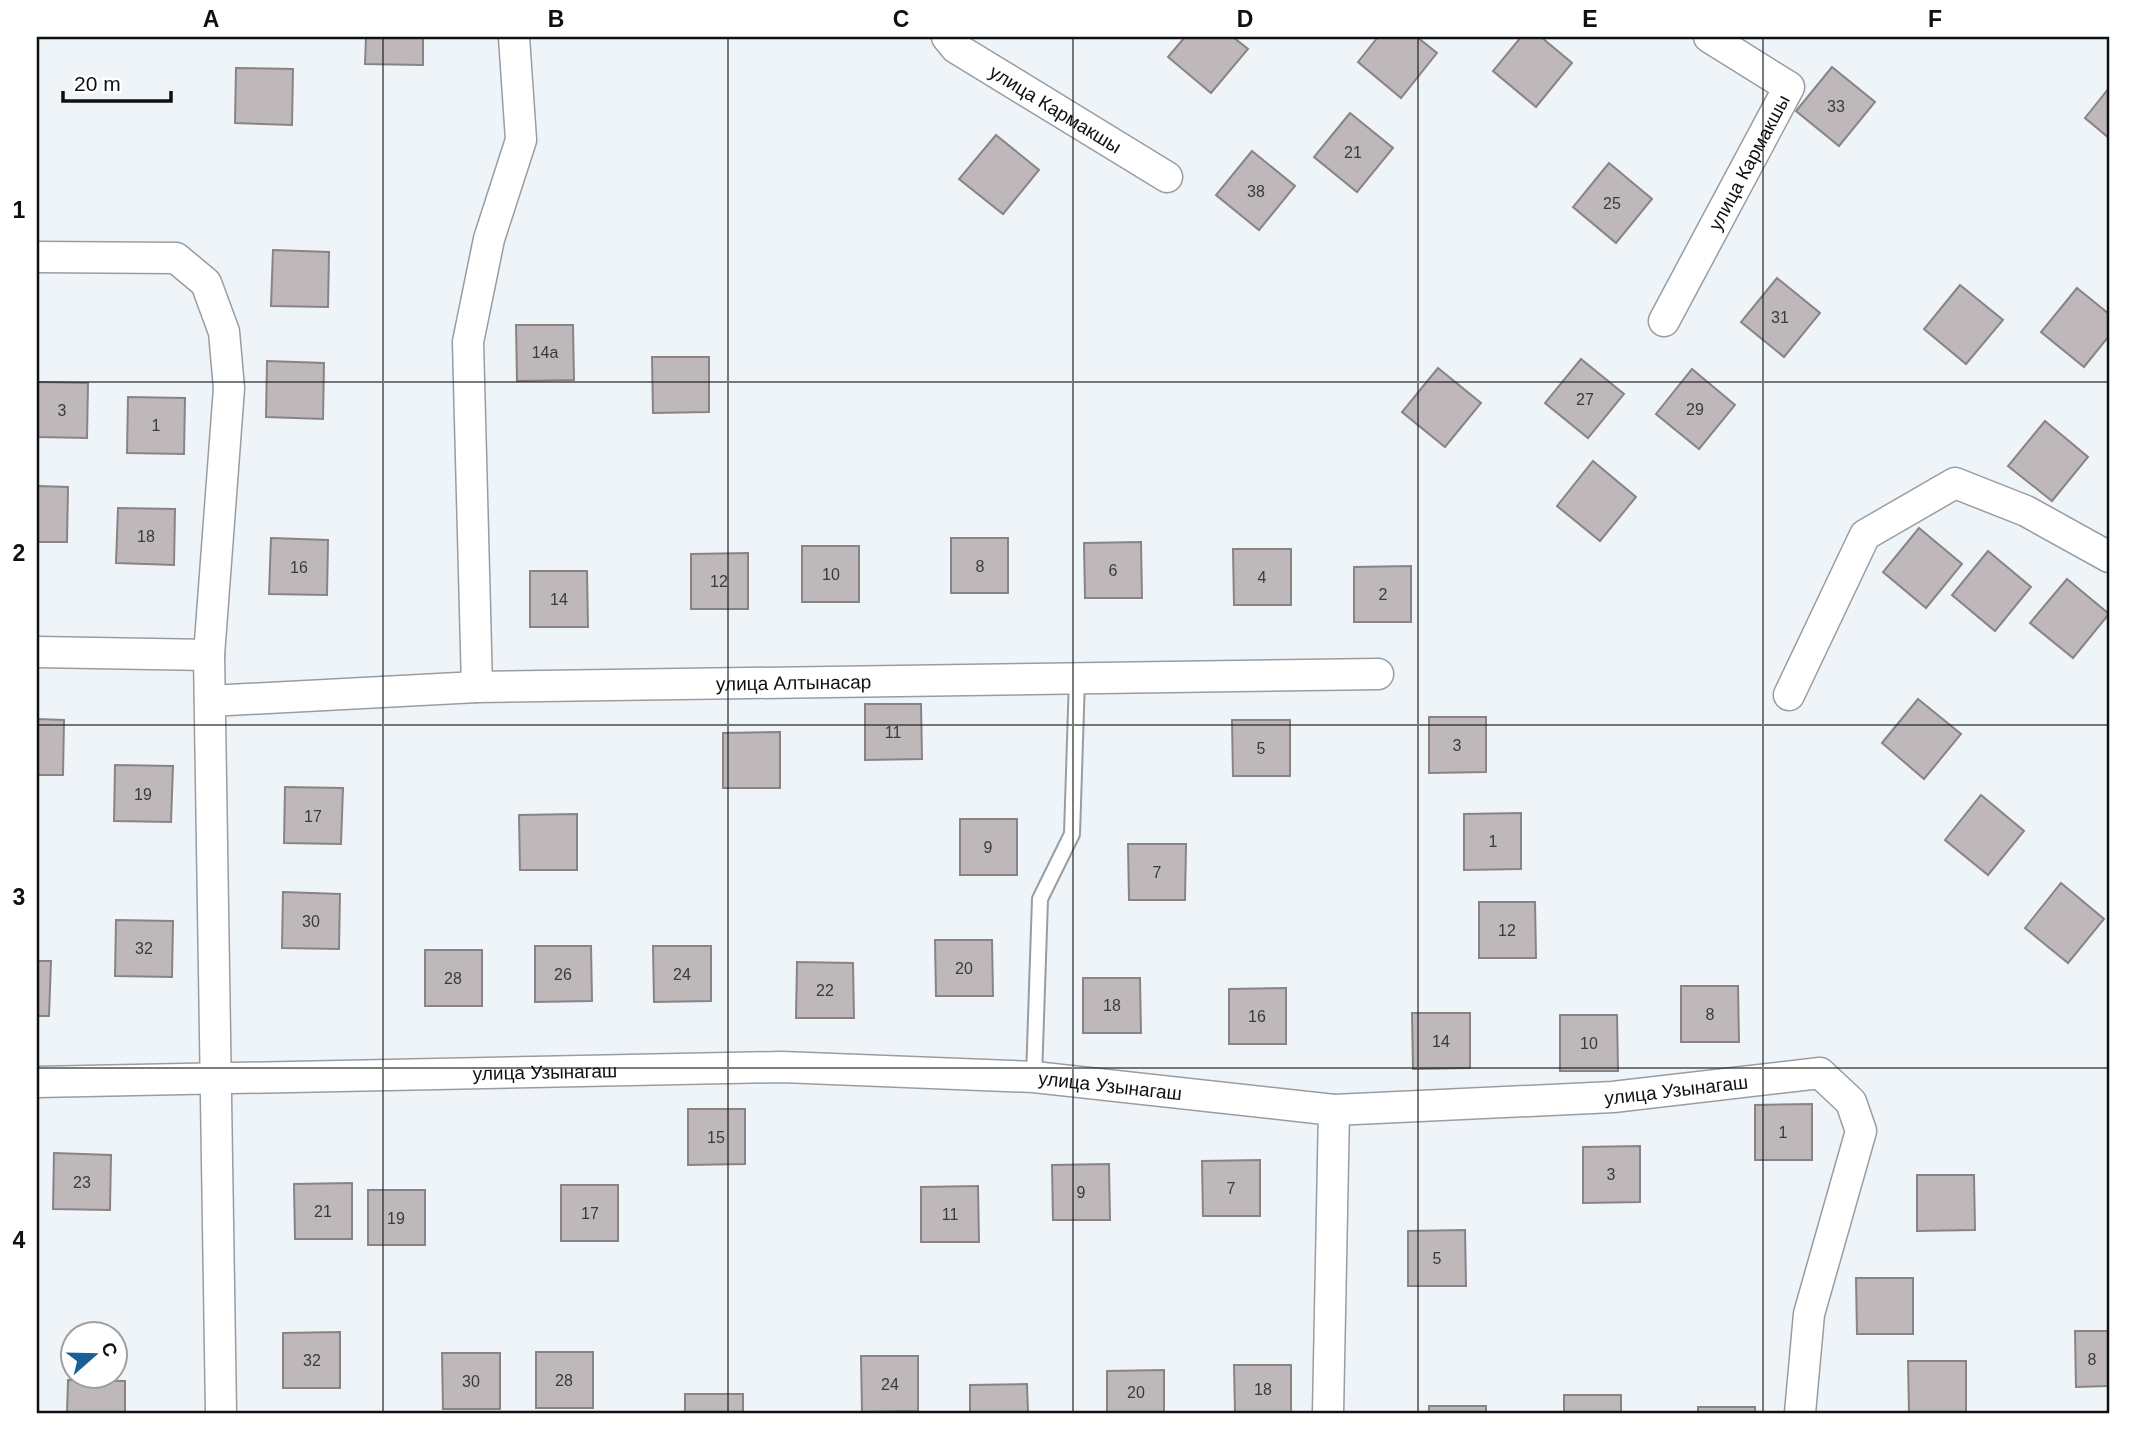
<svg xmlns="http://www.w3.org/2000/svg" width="2146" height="1450" font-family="Arial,sans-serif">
<rect width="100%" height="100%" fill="#eff4f9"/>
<g fill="#bfb8bb" stroke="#8a8386" stroke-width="2">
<path d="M366,37h57v28l-58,-1z"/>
<path d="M1185,37h48l15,12 -37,44 -43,-36z"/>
<path d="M1378,37h39l20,16 -36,45 -43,-36z"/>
<path d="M1521,37h20l31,26 -36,44 -43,-36z"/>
<path d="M1832,67l43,35 -36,44 -43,-35z"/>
<path d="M236,68l57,1 -1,56 -57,-2z"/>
<path d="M2109,88v50l-24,-20z"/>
<path d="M1350,113l43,35 -36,44 -43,-35z"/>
<path d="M996,135l43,35 -36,44 -44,-35z"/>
<path d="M1252,151l43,35 -36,44 -43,-35z"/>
<path d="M1609,163l43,36 -36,44 -43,-36z"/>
<path d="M273,250l56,2 -1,55 -57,-1z"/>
<path d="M1777,278l43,35 -36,44 -43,-35z"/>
<path d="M1960,285l43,35 -37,44 -42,-35z"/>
<path d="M2077,288l32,26v22l-25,31 -43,-35z"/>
<path d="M516,325h57l1,55 -57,1z"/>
<path d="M652,357h57v55l-56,1z"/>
<path d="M1581,359l43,35 -36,44 -43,-35z"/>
<path d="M267,361l57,2 -1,56 -57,-2z"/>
<path d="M1438,368l43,35 -36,44 -43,-35z"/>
<path d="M1692,369l43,36 -36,44 -43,-35z"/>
<path d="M37,382l51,1 -1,55 -50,-1z"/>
<path d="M128,397l57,1 -1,56 -57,-1z"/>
<path d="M2045,421l43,36 -36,44 -44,-35z"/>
<path d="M1593,461l43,36 -36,44 -43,-35z"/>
<path d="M37,486l31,1 -1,55h-30z"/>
<path d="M118,508l57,1 -1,56 -58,-2z"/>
<path d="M1919,528l43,36 -36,44 -43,-36z"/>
<path d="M271,538l57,2 -1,55 -58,-1z"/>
<rect x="951" y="538" width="57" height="55"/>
<path d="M1141,542l1,56h-57l-1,-55z"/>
<rect x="802" y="546" width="57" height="56"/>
<path d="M1233,549h58v56h-57z"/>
<path d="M1988,551l43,36 -36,44 -43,-36z"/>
<path d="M748,553v56h-57v-55z"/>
<path d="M1411,566v56h-57v-55z"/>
<path d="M530,571h57l1,56h-58z"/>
<path d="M2067,579l42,35 -36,44 -43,-35z"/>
<path d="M1918,699l43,35 -37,45 -42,-36z"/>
<path d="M865,704h56l1,55 -57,1z"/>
<path d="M1429,717h57v55l-57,1z"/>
<path d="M37,719l27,1 -1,55h-26z"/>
<path d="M1232,720h58v56h-57z"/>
<path d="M780,732v56h-57v-55z"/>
<path d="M115,765l58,1 -2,56 -57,-1z"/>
<path d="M285,787l58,1 -2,56 -57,-1z"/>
<path d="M1981,795l43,36 -36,44 -43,-35z"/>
<path d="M1521,813v56l-57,1v-56z"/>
<path d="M577,814v56h-57l-1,-55z"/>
<rect x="960" y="819" width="57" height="56"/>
<path d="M1128,844h58l-1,56h-56z"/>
<path d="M2061,883l43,36 -36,44 -43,-35z"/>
<path d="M283,892l57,2 -1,55 -57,-1z"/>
<path d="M1479,902h56l1,56h-57z"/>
<path d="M116,920l57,1 -1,56 -57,-1z"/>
<path d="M935,940h57l1,56h-57z"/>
<path d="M535,946h56l1,55 -57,1z"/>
<path d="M653,946h58v55l-57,1z"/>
<rect x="425" y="950" width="57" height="56"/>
<path d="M37,961h14l-2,55h-12z"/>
<path d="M797,962l56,1 1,55h-58z"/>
<path d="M1083,978h57l1,55h-58z"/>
<path d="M1681,986h57l1,56h-58z"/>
<path d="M1286,988v56h-57v-55z"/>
<path d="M1412,1013h58v55l-57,1z"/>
<path d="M1560,1015h57l1,56h-58z"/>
<path d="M1812,1104v56h-57v-55z"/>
<path d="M688,1109h57v55l-57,1z"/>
<path d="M1640,1146v56l-57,1v-56z"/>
<path d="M54,1153l57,2 -1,55 -57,-1z"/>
<path d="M1260,1160v56h-57l-1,-55z"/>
<path d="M1109,1164l1,56h-57l-1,-55z"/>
<path d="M1917,1175h57l1,55 -58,1z"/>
<path d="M352,1183v56h-57l-1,-55z"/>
<rect x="561" y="1185" width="57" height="56"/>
<path d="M978,1186l1,56h-58v-55z"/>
<rect x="368" y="1190" width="57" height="55"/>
<path d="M1465,1230l1,56h-58v-55z"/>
<path d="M1856,1278h57v56h-56z"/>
<path d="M2075,1331h34v55l-33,1z"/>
<path d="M340,1332v56h-57v-55z"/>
<rect x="536" y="1352" width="57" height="56"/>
<path d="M442,1353h58v56h-57z"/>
<path d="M861,1356h57v55l-56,1z"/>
<path d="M1908,1361h58v52h-57z"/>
<path d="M1234,1365h57v48h-56z"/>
<path d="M1164,1370v43h-57v-42z"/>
<path d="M68,1380l57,1v32h-58z"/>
<path d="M1027,1384l1,29h-58v-28z"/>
<rect x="685" y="1394" width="58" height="19"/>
<rect x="1564" y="1395" width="57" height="18"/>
<rect x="1429" y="1406" width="57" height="7"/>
<rect x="1698" y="1407" width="57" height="6"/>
</g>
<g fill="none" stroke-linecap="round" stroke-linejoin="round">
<g stroke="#989da2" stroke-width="18">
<path id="service" d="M1034,1077l6,-178 32,-65 5,-155"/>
</g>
<g stroke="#989da2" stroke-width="33">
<g id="minor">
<path id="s1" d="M947,37l9,11 211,129"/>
<path d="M37,257l139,1 30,25 18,49 5,56 -20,267 12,758"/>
<path id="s2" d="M1664,321l125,-234 -80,-50"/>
<path d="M37,652l172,3"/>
<path d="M477,687l-9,-345 21,-103 32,-99 -7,-103"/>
<path d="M1789,695l76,-160 90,-52 71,28 83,46"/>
<path id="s3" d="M210,701l267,-14 901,-13"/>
<path id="s4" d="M37,1082l745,-15 252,10 300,33 279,-13 207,-24 31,29 10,29 -52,183 -9,99"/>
<path d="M1328,1413l6,-303"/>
</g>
</g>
<use href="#service" stroke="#fff" stroke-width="14"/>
<use href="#minor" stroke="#fff" stroke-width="30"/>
</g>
<path fill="none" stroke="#0e1011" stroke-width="2" stroke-opacity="0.55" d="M383,37v1376M728,37v1376M1073,37v1376M1418,37v1376M1763,37v1376M37,382h2072M37,725h2072M37,1068h2072"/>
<g text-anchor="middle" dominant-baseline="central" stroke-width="5" stroke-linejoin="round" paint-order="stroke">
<g font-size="16" fill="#3a3a3c">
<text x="1836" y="106">33</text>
<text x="1353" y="152">21</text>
<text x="1256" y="191">38</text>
<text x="1612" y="203">25</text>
<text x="1780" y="317">31</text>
<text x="545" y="352">14а</text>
<text x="1585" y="399">27</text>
<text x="1695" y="409">29</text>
<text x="62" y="410">3</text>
<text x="156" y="425">1</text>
<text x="146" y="536">18</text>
<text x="980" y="566">8</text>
<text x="299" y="567">16</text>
<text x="1113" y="570">6</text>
<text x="831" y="574">10</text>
<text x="1262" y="577">4</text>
<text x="719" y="581">12</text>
<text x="1383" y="594">2</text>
<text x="559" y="599">14</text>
<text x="893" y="732">11</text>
<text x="1457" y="745">3</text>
<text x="1261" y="748">5</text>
<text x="143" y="794">19</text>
<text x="313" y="816">17</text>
<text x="1493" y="841">1</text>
<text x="988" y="847">9</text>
<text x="1157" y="872">7</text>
<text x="311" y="921">30</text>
<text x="1507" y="930">12</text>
<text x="144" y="948">32</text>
<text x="964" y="968">20</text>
<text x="563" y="974">26</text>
<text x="682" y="974">24</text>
<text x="453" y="978">28</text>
<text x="825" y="990">22</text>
<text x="1112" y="1005">18</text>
<text x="1710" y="1014">8</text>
<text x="1257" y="1016">16</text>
<text x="1441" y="1041">14</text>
<text x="1589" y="1043">10</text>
<text x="1783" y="1132">1</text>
<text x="716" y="1137">15</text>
<text x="1611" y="1174">3</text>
<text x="82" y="1182">23</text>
<text x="1231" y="1188">7</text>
<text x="1081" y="1192">9</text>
<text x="323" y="1211">21</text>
<text x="590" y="1213">17</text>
<text x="950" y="1214">11</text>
<text x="396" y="1218">19</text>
<text x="1437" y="1258">5</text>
<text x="2092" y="1359">8</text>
<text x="312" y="1360">32</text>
<text x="564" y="1380">28</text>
<text x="471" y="1381">30</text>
<text x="890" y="1384">24</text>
<text x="1263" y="1389">18</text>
<text x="1136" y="1392">20</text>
</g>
<g font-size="19" fill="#0e1011" stroke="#fff">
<text stroke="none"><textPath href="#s1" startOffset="131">улица Кармакшы</textPath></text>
<text stroke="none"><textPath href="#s2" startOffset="180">улица Кармакшы</textPath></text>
<text stroke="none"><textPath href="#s3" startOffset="584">улица Алтынасар</textPath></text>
<text stroke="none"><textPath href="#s4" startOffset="508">улица Узынагаш</textPath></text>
<text stroke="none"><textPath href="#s4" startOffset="1074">улица Узынагаш</textPath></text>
<text stroke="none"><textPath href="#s4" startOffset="1642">улица Узынагаш</textPath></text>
</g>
</g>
<rect width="2146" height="1450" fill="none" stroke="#ffffff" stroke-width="77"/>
<g transform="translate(94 1355) rotate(70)"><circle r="33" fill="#ffffff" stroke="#9f9fa0" stroke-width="2"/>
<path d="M0-5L12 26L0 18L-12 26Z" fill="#196195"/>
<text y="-10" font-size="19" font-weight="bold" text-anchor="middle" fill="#0e1011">С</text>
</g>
<path d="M63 91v10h108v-10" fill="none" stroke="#0e1011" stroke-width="3.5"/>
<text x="74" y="91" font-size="21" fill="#0e1011" stroke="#ffffff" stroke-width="5" paint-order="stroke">20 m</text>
<rect x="38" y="38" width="2070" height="1374" fill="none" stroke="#0e1011" stroke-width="2.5"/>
<g font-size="23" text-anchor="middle" font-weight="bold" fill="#0e1011">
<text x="211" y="27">A</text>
<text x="556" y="27">B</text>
<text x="901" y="27">C</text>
<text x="1245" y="27">D</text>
<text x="1590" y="27">E</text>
<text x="1935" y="27">F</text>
<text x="19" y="218">1</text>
<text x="19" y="561">2</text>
<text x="19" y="905">3</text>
<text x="19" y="1248">4</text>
</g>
</svg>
